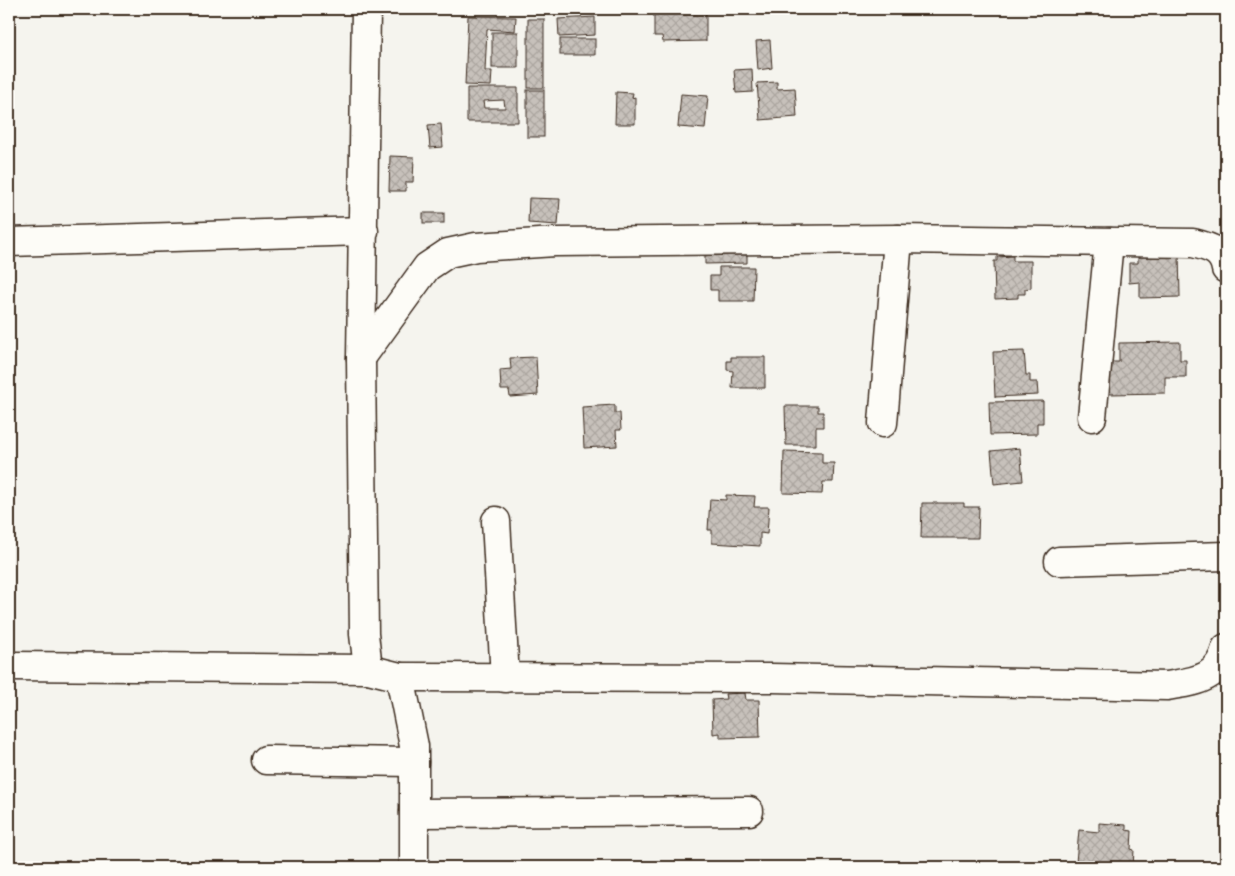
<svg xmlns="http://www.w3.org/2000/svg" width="1235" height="876" font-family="'Architects Daughter',sans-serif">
<defs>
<pattern id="building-cross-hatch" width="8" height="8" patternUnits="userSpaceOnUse" patternTransform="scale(1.25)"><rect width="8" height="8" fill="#c7c1bb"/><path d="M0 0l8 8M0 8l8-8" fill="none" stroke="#aca6a0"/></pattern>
</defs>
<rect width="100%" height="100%" fill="#f5f4ee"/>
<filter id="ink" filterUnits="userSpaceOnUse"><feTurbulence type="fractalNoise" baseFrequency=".02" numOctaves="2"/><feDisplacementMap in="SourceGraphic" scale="10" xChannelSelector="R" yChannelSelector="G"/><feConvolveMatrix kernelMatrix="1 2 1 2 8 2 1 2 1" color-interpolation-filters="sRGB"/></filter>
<g filter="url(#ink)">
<g fill="url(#building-cross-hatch)" stroke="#3b2a1e" fill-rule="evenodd">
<path d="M706,12v29l-43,1 -1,-6h-8v-23z"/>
<path d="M468,16l48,1 -1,14 -28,-2 -2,42h7l-1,15 -26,-1z"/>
<path d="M595,17v18l-36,2 -1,-18z"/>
<rect x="528" y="19" width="16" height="69"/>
<rect x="492" y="32" width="26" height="36"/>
<rect x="560" y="39" width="35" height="16"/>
<path d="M770,40l2,28 -14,2 -2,-29z"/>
<path d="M752,69l1,23 -17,1 -2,-23z"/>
<path d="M777,82v7l18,-1 2,29 -37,3 -3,-37z"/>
<path d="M467,88h51v34h-51zM504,100l1,8h-21l-1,-7z"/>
<rect x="527" y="90" width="17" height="47"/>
<path d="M616,92l17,1 -1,5 3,-1v27h-20z"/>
<path d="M681,94l27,2 -3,33 -27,-2z"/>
<path d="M441,124l2,23 -13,1 -2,-23z"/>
<path d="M390,156l24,1 -1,25h-7v9h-17z"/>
<path d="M529,198l31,1 -2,26 -30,-2z"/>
<rect x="423" y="213" width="21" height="10"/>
<path d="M747,245v18l-42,1v-18z"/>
<path d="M1138,253h41l1,44 -40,1v-16l-11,1v-20h9z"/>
<path d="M1013,256v5h18v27l-6,1v5h-7v4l-23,1 -1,-38h3v-4z"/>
<path d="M719,267h35l-1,34h-35v-11h-8v-14h9z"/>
<path d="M1180,342v18h6v17h-21v16l-55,1v-32h9v-19z"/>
<path d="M1024,351l2,24h4v7h7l1,13 -43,2 -2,-45z"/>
<path d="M536,357l2,38 -28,2 -1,-7h-8l-1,-20 11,-1 -1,-11z"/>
<path d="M731,357h34v31h-33l1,-17 -6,-1v-9h4z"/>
<path d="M1043,401v22h-6v11l-47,1 -1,-33z"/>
<path d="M615,405v8h5l1,17h-5l1,16 -33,2 -2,-41z"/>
<path d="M785,406h33v6h5v15h-7v18h-30z"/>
<path d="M1020,448l3,33 -29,3 -3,-33z"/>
<path d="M784,451l38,1v11h12l-1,19h-10l-1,12 -39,-1z"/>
<path d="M726,495l29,1 -1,11h15l-2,27 -7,-1v13l-48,-3v-13h-4l2,-31 16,1z"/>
<path d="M922,503h42v4h15l-1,31h-57z"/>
<path d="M745,693l1,7h13l1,37 -40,1v-5l-7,1 -1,-34 14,-1 -1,-5z"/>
<path d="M1099,823l27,2v5l6,1 -1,18 3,1 -1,17h-22v-3l-35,-2 3,-32 20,2z"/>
</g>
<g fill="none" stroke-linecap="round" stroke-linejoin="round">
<g stroke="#3b2a1e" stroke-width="31">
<g id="minor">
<path d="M366,9l-5,349 3,276 4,35 32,8 14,69v121"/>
<path d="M9,242l355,-11"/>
<path d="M361,358l66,-91 21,-14 28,-6 79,-5 343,-3 295,4c16,4 30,7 33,26"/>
<path d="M1092,417l17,-175"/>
<path d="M883,423l15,-184"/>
<path d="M496,521l9,157"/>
<path d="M1059,561l167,-5"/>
<path d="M9,666l359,3"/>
<path d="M400,677l372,1 395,8c28,-5 51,-6 59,-38"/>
<path d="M266,760l148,2"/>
<path d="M414,813l335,-2"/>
</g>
</g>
<use href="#minor" stroke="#fdfcf7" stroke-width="28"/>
</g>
</g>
<rect width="1235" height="876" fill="none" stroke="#fdfcf7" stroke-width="30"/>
<rect x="15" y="15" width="1205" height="846" fill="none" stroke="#3b2a1e" stroke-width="2" filter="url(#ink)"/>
</svg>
